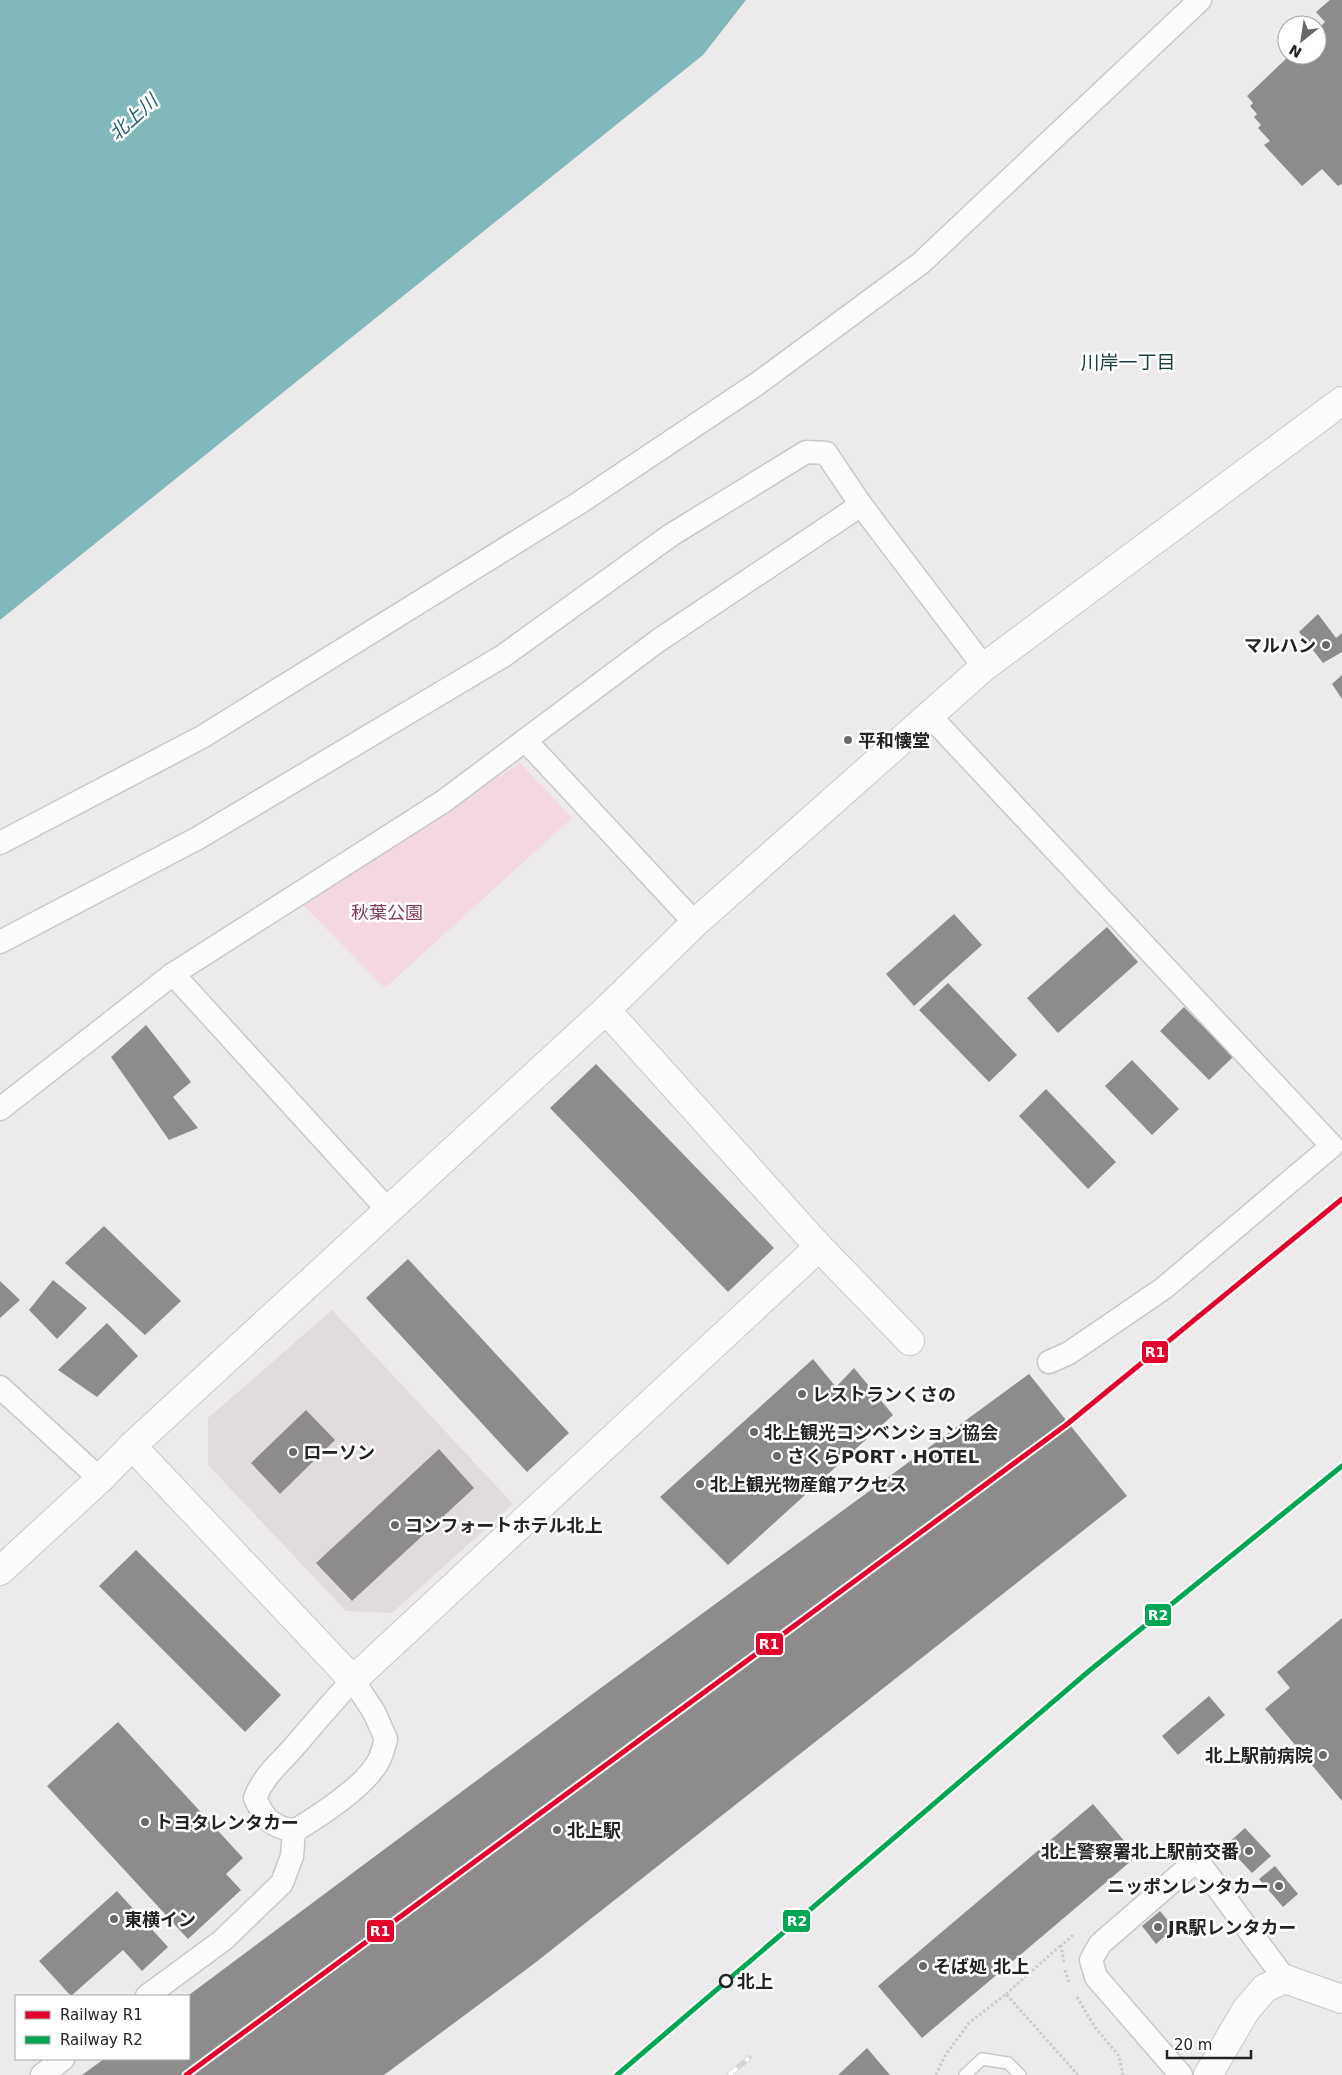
<svg xmlns="http://www.w3.org/2000/svg" width="1342" height="2075" font-family="'DejaVu Sans','Noto Sans JP',sans-serif">
<rect width="100%" height="100%" fill="#eceaeb"/>
<path fill="#e2dbde" d="M332,1310l181,194 -121,109 -46,-2 -138,-146v-47z"/>
<path fill="#f3d7e1" d="M520,763l52,55 -187,170 -84,-85z"/>
<path fill="#80b8bb" d="M0,0h746l-43,55 -703,565z"/>
<g fill="#8d8b8c">
<path d="M1330,0h12v185l-1,-1 -3,2 -16,-17 -20,17 -38,-41 6,-4 -12,-13 3,-3 -7,-8 3,-3 -7,-8 3,-3 -6,-7 43,-41h27v-25l8,-8 -9,-10z"/>
<path d="M1318,614l18,24 6,-5v19l-19,11 -24,-31z"/>
<path d="M1342,675v24l-10,-15z"/>
<path d="M954,914l28,31 -68,61 -28,-32z"/>
<path d="M1107,927l31,35 -80,71 -31,-35z"/>
<path d="M948,983l69,72 -28,27 -70,-72z"/>
<path d="M1184,1007l49,50 -24,23 -49,-49z"/>
<path d="M146,1025l45,57 -18,15 25,31 -29,12 -58,-83z"/>
<path d="M1132,1060l47,49 -27,26 -47,-49z"/>
<path d="M596,1064l178,184 -46,44 -178,-184z"/>
<path d="M1046,1089l70,73 -28,27 -69,-73z"/>
<path d="M104,1226l77,75 -36,34 -80,-72z"/>
<path d="M408,1259l161,174 -42,39 -161,-174z"/>
<path d="M53,1280l34,28 -30,31 -28,-29z"/>
<path d="M0,1281l20,19 -20,18z"/>
<path d="M107,1323l31,33 -41,41 -39,-27z"/>
<path d="M813,1359l23,28 18,-19 39,47 -165,150 -68,-68z"/>
<path d="M1029,1374l98,122 -596,470 -147,109h-302l22,-16h85v-64l405,-302z"/>
<path d="M306,1410l29,30 -55,54 -29,-31z"/>
<path d="M439,1449l35,39 -122,113 -36,-38z"/>
<path d="M136,1550l145,145 -36,37 -146,-146z"/>
<path d="M1342,1618v183l-77,-92 25,-21 -13,-16z"/>
<path d="M1209,1696l16,19 -47,40 -16,-19z"/>
<path d="M118,1722l125,136 -17,16 15,16 -53,49 -141,-153z"/>
<path d="M1093,1804l44,52 -215,182 -44,-52z"/>
<path d="M1245,1828l26,28 -19,17 -26,-28z"/>
<path d="M1275,1866l23,28 -15,13 -24,-28z"/>
<path d="M117,1891l51,56 -26,24 -19,-21 -52,46 -32,-35z"/>
<path d="M1160,1911l14,17 -18,16 -14,-18z"/>
<path d="M867,2048l23,27h-52z"/>
</g>
<g fill="none" stroke-linecap="round" stroke-linejoin="round">
<g stroke="#c9c7c8" stroke-width="14">
<path id="service" d="M965,2075l17,-16 26,4 12,12"/>
</g>
<g stroke="#c9c7c8" stroke-width="25">
<g id="minor">
<path d="M930,716l402,430 -168,142 -95,65 -20,9"/>
<path d="M525,740l170,183"/>
<path d="M0,843l202,-106 377,-234 178,-119 164,-121 279,-263"/>
<path d="M0,942l198,-104 305,-182 168,-121 135,-83 20,1 35,52 123,162"/>
<path d="M173,974l215,236"/>
<path d="M0,1109l173,-135 271,-173 215,-161 202,-135"/>
<path d="M0,1387l100,92"/>
<path d="M353,1680l21,32 12,27c-2,6 -3,13 -6,19 -11,26 -62,59 -86,73 -23,-5 -29,-11 -39,-33 9,-24 28,-37 44,-57 18,-21 35,-41 54,-61z"/>
<path d="M147,1996l76,-56 59,-57 10,-27 2,-25"/>
<path d="M42,2075l21,-16"/>
<path d="M1181,2075l-85,-98 -5,-17 9,-16 97,-84 88,119"/>
</g>
</g>
<g stroke="#c9c7c8" stroke-width="30">
<g id="tertiary">
<path d="M606,1010l213,237 91,94"/>
<path d="M132,1446l221,234 466,-433"/>
<path d="M0,1571l100,-92 32,-33 474,-436 89,-87 289,-256 358,-266"/>
<path d="M1208,2075l38,-65 19,-22 20,-9 57,20"/>
</g>
</g>
<g stroke="#cbcacb" stroke-width="3" stroke-dasharray="2.5 2.5" stroke-linecap="butt">
<path d="M1064,1962l-3,-16 13,-12"/>
<path d="M1065,1970l4,13"/>
<path d="M1006,1994l54,-48"/>
<path d="M1077,1997l17,29 25,30 4,19"/>
<path d="M936,2075l10,-21 23,-31 37,-29 72,81"/>
</g>
<use href="#service" stroke="#fcfcfc" stroke-width="11"/>
<use href="#minor" stroke="#fcfcfc" stroke-width="22"/>
<use href="#tertiary" stroke="#fcfcfc" stroke-width="28"/>
<g stroke="#d4d4d4" stroke-width="5.5">
<path id="rail" d="M729,2075l20,-17"/>
</g>
<use href="#rail" stroke="#fff" stroke-width="4" stroke-dasharray="11" stroke-linecap="butt"/>
<g stroke="#fff" stroke-width="9">
<path id="rail-1" d="M186,2075l880,-650 276,-226"/>
</g>
<g stroke="#fff" stroke-width="9">
<path id="rail-2" d="M617,2075l472,-404 253,-205"/>
</g>
<use href="#rail-1" stroke="#e4002b" stroke-width="5"/>
<use href="#rail-2" stroke="#00a651" stroke-width="5"/>
</g>
<g fill="#6a6869" stroke="#fff" stroke-width="2">
<circle cx="1326" cy="645" r="5"/>
<circle cx="848" cy="740" r="5"/>
<circle cx="802" cy="1394" r="5"/>
<circle cx="754" cy="1432" r="5"/>
<circle cx="293" cy="1452" r="5"/>
<circle cx="777" cy="1456" r="5"/>
<circle cx="700" cy="1484" r="5"/>
<circle cx="395" cy="1525" r="5"/>
<circle cx="1323" cy="1755" r="5"/>
<circle cx="145" cy="1822" r="5"/>
<circle cx="557" cy="1830" r="5"/>
<circle cx="1249" cy="1851" r="5"/>
<circle cx="1279" cy="1886" r="5"/>
<circle cx="114" cy="1919" r="5"/>
<circle cx="1158" cy="1927" r="5"/>
<circle cx="923" cy="1966" r="5"/>
</g>
<circle fill="#fff" stroke="#242223" stroke-width="2.5" cx="726" cy="1981" r="6"/>
<g text-anchor="middle" dominant-baseline="central" stroke-width="5" stroke-linejoin="round" paint-order="stroke">
<g font-size="18" font-weight="bold" fill="#242223" stroke="#fff" text-anchor="start">
<text x="1316" y="645" text-anchor="end">マルハン</text>
<text x="858" y="740">平和懐堂</text>
<text x="812" y="1394">レストランくさの</text>
<text x="764" y="1432">北上観光コンベンション協会</text>
<text x="303" y="1452">ローソン</text>
<text x="787" y="1456">さくらPORT・HOTEL</text>
<text x="710" y="1484">北上観光物産館アクセス</text>
<text x="405" y="1525">コンフォートホテル北上</text>
<text x="1313" y="1755" text-anchor="end">北上駅前病院</text>
<text x="155" y="1822">トヨタレンタカー</text>
<text x="567" y="1830">北上駅</text>
<text x="1239" y="1851" text-anchor="end">北上警察署北上駅前交番</text>
<text x="1269" y="1886" text-anchor="end">ニッポンレンタカー</text>
<text x="124" y="1919">東横イン</text>
<text x="1168" y="1927">JR駅レンタカー</text>
<text x="933" y="1966">そば処 北上</text>
</g>
<g font-size="18" fill="#843958" stroke="#fff">
<text x="387" y="912">秋葉公園</text>
</g>
<g font-size="18" font-weight="bold" fill="#242223" stroke="#fff" text-anchor="start">
<text x="737" y="1981">北上</text>
</g>
<g font-size="19" font-style="italic" fill="#206366" stroke="#fff">
<text transform="translate(133 117) rotate(-42)">北上川</text>
</g>
<g font-size="19" fill="#1b3e3f" stroke="#fff">
<text x="1128" y="362">川岸一丁目</text>
</g>
</g>
<g stroke="#fff" stroke-width="2">
<rect x="1141" y="1340" width="28" height="24" rx="5" fill="#e4002b"/>
<rect x="1144" y="1603" width="28" height="24" rx="5" fill="#00a651"/>
<rect x="755" y="1632" width="29" height="24" rx="5" fill="#e4002b"/>
<rect x="782" y="1909" width="29" height="24" rx="5" fill="#00a651"/>
<rect x="366" y="1919" width="29" height="24" rx="5" fill="#e4002b"/>
</g>
<g font-size="14" text-anchor="middle" font-weight="bold" fill="#fff">
<text x="1155" y="1357">R1</text>
<text x="1158" y="1620">R2</text>
<text x="769" y="1649">R1</text>
<text x="797" y="1926">R2</text>
<text x="380" y="1936">R1</text>
</g>
<rect x="15" y="1995" width="175" height="65" fill="#ffffff" stroke="#a7a7a7"/>
<rect x="25" y="2011" width="25" height="8" fill="#e4002b" stroke="#a7a7a7"/>
<text x="60" y="2020" font-size="15" fill="#242223">Railway R1</text>
<rect x="25" y="2036" width="25" height="8" fill="#00a651" stroke="#a7a7a7"/>
<text x="60" y="2045" font-size="15" fill="#242223">Railway R2</text>
<g transform="translate(1302 40) rotate(210)"><circle r="24" fill="#ffffff" stroke="#a7a7a7"/>
<path d="M0-4L9 19L0 12L-9 19Z" fill="#6a6869"/>
<text y="-8" font-size="14" font-weight="bold" text-anchor="middle" fill="#242223">N</text>
</g>
<path d="M1167 2050v8h84v-8" fill="none" stroke="#242223" stroke-width="2.5"/>
<text x="1174" y="2050" font-size="15" fill="#242223" stroke="#ffffff" stroke-width="4" paint-order="stroke">20 m</text>
</svg>
